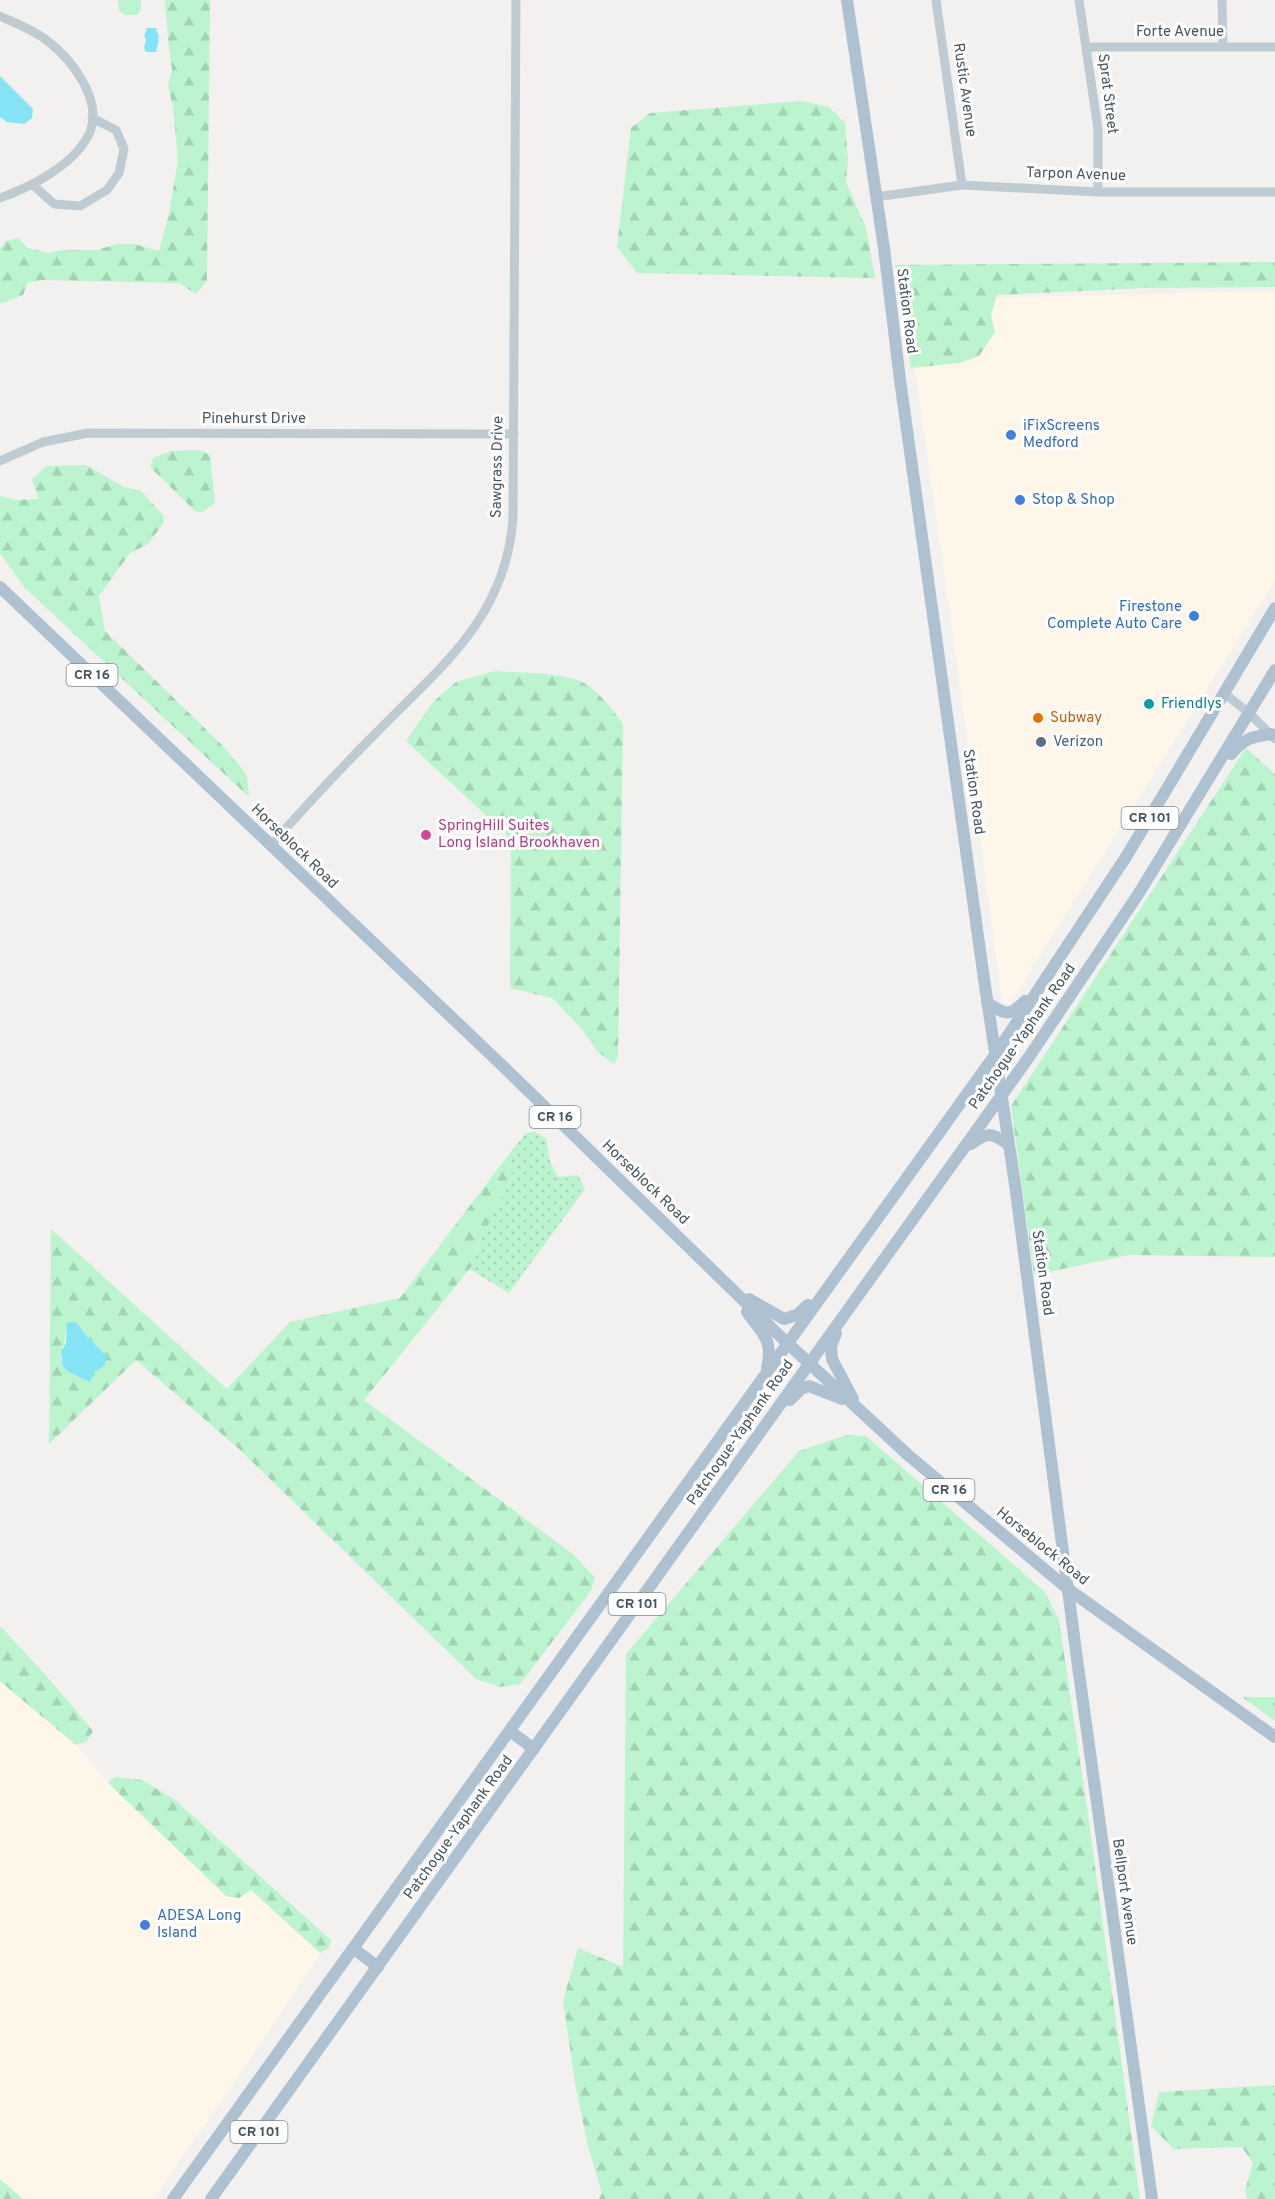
<svg xmlns="http://www.w3.org/2000/svg" width="1275" height="2199" font-family="Overpass,sans-serif">
<defs>
<pattern id="grass-dots" width="8" height="8" patternUnits="userSpaceOnUse" patternTransform="scale(1.5)"><rect width="8" height="8" fill="#bbf4ce"/><path d="M2 2h.1M6 6h.1" fill="none" stroke="#a2d3b3" stroke-width="1.8" stroke-linecap="round"/></pattern>
<pattern id="forest-firs" width="22" height="20" patternUnits="userSpaceOnUse" patternTransform="scale(1.5)"><rect width="22" height="20" fill="#bbf4ce"/><path d="M5 1l3.5 6h-7zM16 11l3.5 6h-7z" fill="#a2d3b3"/></pattern>
</defs>
<rect width="100%" height="100%" fill="#f3f0f0"/>
<g fill="#fef7e9">
<path d="M1275,291v289l-266,425 -7,-4 -46,-345 -51,-356z"/>
<path d="M0,1681l76,64 32,38 143,106 69,64 -60,92 -107,154h-130l-23,-20z"/>
</g>
<path fill="url(#grass-dots)" d="M535,1132l11,7 4,22 8,16 20,-2 7,14 -76,104 -40,-24 20,-49 27,-54 -13,-4 23,-29z"/>
<g fill="url(#forest-firs)" fill-rule="evenodd">
<path d="M165,0h45l-3,281 -11,13 -17,-11 -138,-3 -14,3 -4,12 -23,9v-56l6,-7 12,-3 10,10 21,5 14,-3h34l20,-6h17l25,7 10,-38 9,-52 -5,-54 -5,-22 4,-15 -4,-31z"/>
<path d="M801,101l28,6 16,16 3,37 -2,22 20,46 9,50 -238,-5 -20,-26 14,-119 19,-15z"/>
<path d="M1275,262v25l-130,1 -148,7 -6,20 4,17 -16,24 -19,7 -49,5 -16,-103z"/>
<path d="M199,450l11,5 5,48 -13,9 -7,-1 -6,-6 -39,-38 3,-9 18,-7z"/>
<path d="M86,465l38,22 17,4 23,25 -1,8 -15,20 -18,9 -31,43 6,35 120,117 22,27 2,22 -224,-209 -25,-35v-57l16,4 23,-1 -7,-20 15,-13z"/>
<path d="M495,671c24,2 67,1 89,12 16,9 28,27 39,41l-5,333 -4,7 -17,-13 -16,-23 -29,-30 -42,-10 1,-140 -6,-15 -99,-92 27,-39 23,-20z"/>
<path d="M1246,748l29,26v483l-146,-2 -95,20 -23,-169z"/>
<path d="M503,1162l13,4 -41,86v10l-111,138 209,154 22,24 -4,13 -71,93 -20,3 -24,-8 -238,-231 -102,-88 -87,84 2,-215 176,160 63,-67 110,-24zM77,1323l11,15 10,9 7,18 -12,7 -3,10c-13,-8 -33,-11 -28,-31 2,-8 4,-11 3,-20z"/>
<path d="M846,1435l20,1 179,156 14,28 30,202 51,377h-541l3,-6 -14,-47 -13,-63 -12,-82 15,-53 45,19 3,-313 173,-203z"/>
<path d="M0,1626l44,47 49,58 -7,11 -10,3 -76,-64z"/>
<path d="M1242,1697h33v24z"/>
<path d="M115,1777l27,3 33,20 156,140 -2,8 -9,5 -69,-63 -12,8 -13,-2 -118,-113z"/>
<path d="M1275,2085v114h-28l-2,-9 8,-27 -11,-16 -68,2 -23,-23 8,-34z"/>
<path d="M0,2179l23,20h-23z"/>
</g>
<path fill="#bbf4ce" d="M118,0h23v10l-4,5h-13l-5,-5z"/>
<g fill="#84e3f4">
<path d="M147,28h9l3,9 -3,15h-10c-4,-7 0,-7 0,-13l-2,-3z"/>
<path d="M0,76l33,33 -1,9 -8,6 -17,-2 -7,-5z"/>
<path d="M67,1322l10,1 11,15 19,18 -2,9 -11,7 -4,10 -21,-10 -6,-5 -2,-15 5,-9z"/>
</g>
<g fill="none" stroke-linecap="round" stroke-linejoin="round">
<g stroke="#bfcbd3" stroke-width="9">
<path d="M936,0l26,185"/>
<path d="M1079,0l19,129v63"/>
<path d="M1222,0l1,46"/>
<path d="M0,16c15,7 31,13 45,23 26,19 61,63 43,97 -16,30 -57,51 -88,62"/>
<path d="M1086,47h189"/>
<path d="M33,185l21,19 26,2 27,-16 12,-17 5,-24 -8,-19 -24,-12"/>
<path d="M876,197l86,-12 136,7h177"/>
<path d="M0,461l43,-19 45,-9 426,1"/>
<path d="M1225,694l24,19 26,26"/>
<path d="M270,846c34,-38 68,-75 104,-111 65,-67 132,-116 139,-217l3,-518"/>
</g>
<g stroke="#adc1d1" stroke-width="12">
<path d="M847,0l37,248 16,132 85,606 30,198 62,475 75,540"/>
<path d="M0,587l510,486 272,265 126,117 160,134 207,148"/>
<path d="M1231,754c14,-16 20,-17 40,-20"/>
<path d="M987,1002c17,13 23,15 38,-1"/>
<path d="M971,1144c16,-12 20,-12 37,0"/>
<path d="M749,1299l35,20 13,-4 11,-10"/>
<path d="M747,1312c15,21 27,28 20,56"/>
<path d="M836,1333l-5,13 1,13 21,40"/>
<path d="M790,1400l11,-11 8,-3 33,13"/>
<path d="M510,1731l24,18"/>
<path d="M354,1949l24,18"/>
<path d="M173,2199l822,-1144 131,-198 149,-249"/>
<path d="M211,2199l818,-1142 110,-164 136,-223"/>
</g>
</g>
<g fill="#3f7fe0" stroke="#fff" stroke-width="2">
<circle cx="1011" cy="435" r="6"/>
<circle cx="1020" cy="500" r="6"/>
<circle cx="1194" cy="616" r="6"/>
<circle cx="145" cy="1925" r="6"/>
</g>
<circle fill="#0f9aa8" stroke="#fff" stroke-width="2" cx="1149" cy="704" r="6"/>
<circle fill="#e8710a" stroke="#fff" stroke-width="2" cx="1038" cy="718" r="6"/>
<circle fill="#5c6f8a" stroke="#fff" stroke-width="2" cx="1041" cy="742" r="6"/>
<circle fill="#d1479c" stroke="#fff" stroke-width="2" cx="426" cy="835" r="6"/>
<g text-anchor="middle" dominant-baseline="central" stroke-width="6" stroke-linejoin="round" paint-order="stroke">
<g fill="#fff" stroke="#7e888f" stroke-width="1.5">
<rect x="66.5" y="664" width="51" height="22" rx="4.5"/>
<rect x="1121.5" y="807" width="57" height="22" rx="4.5"/>
<rect x="529.5" y="1106" width="51" height="22" rx="4.5"/>
<rect x="923.5" y="1479" width="51" height="22" rx="4.5"/>
<rect x="608.5" y="1593" width="57" height="22" rx="4.5"/>
<rect x="230.5" y="2121" width="57" height="22" rx="4.5"/>
</g>
<g font-size="14" font-weight="bold" fill="#46555f">
<text x="92" y="675">CR 16</text>
<text x="1150" y="818">CR 101</text>
<text x="555" y="1117">CR 16</text>
<text x="949" y="1490">CR 16</text>
<text x="637" y="1604">CR 101</text>
<text x="259" y="2132">CR 101</text>
</g>
<g font-size="15" fill="#46555f" stroke="#fff">
<text x="1180" y="32">Forte Avenue</text>
<text transform="translate(964 90) rotate(82)">Rustic Avenue</text>
<text transform="translate(1107 94) rotate(83)">Sprat Street</text>
<text transform="translate(1076 175) rotate(2)">Tarpon Avenue</text>
<text transform="translate(906 311) rotate(83)">Station Road</text>
<text x="254" y="419">Pinehurst Drive</text>
<text transform="translate(498 467) rotate(-89)">Sawgrass Drive</text>
<text transform="translate(973 792) rotate(82)">Station Road</text>
<text transform="translate(294 847) rotate(44)">Horseblock Road</text>
<text transform="translate(1023 1037) rotate(-55)">Patchogue-Yaphank Road</text>
<text transform="translate(645 1183) rotate(44)">Horseblock Road</text>
<text transform="translate(1042 1273) rotate(82)">Station Road</text>
<text transform="translate(741 1433) rotate(-55)">Patchogue-Yaphank Road</text>
<text transform="translate(1042 1547) rotate(39)">Horseblock Road</text>
<text transform="translate(459 1828) rotate(-54)">Patchogue-Yaphank Road</text>
<text transform="translate(1124 1892) rotate(82)">Bellport Avenue</text>
</g>
<g font-size="15" fill="#366cbe" stroke="#fff" text-anchor="start">
<text x="1023" y="426">iFixScreens<tspan x="1023" dy="17">Medford</tspan></text>
<text x="1032" y="500">Stop &amp; Shop</text>
<text x="1182" y="607" text-anchor="end">Firestone<tspan x="1182" dy="17">Complete Auto Care</tspan></text>
<text x="157" y="1916">ADESA Long<tspan x="157" dy="17">Island</tspan></text>
</g>
<g font-size="15" fill="#0d838f" stroke="#fff" text-anchor="start">
<text x="1161" y="704">Friendlys</text>
</g>
<g font-size="15" fill="#c56008" stroke="#fff" text-anchor="start">
<text x="1050" y="718">Subway</text>
</g>
<g font-size="15" fill="#4e5e75" stroke="#fff" text-anchor="start">
<text x="1053" y="742">Verizon</text>
</g>
<g font-size="15" fill="#b23c85" stroke="#fff" text-anchor="start">
<text x="438" y="826">SpringHill Suites<tspan x="438" dy="17">Long Island Brookhaven</tspan></text>
</g>
</g>
</svg>
